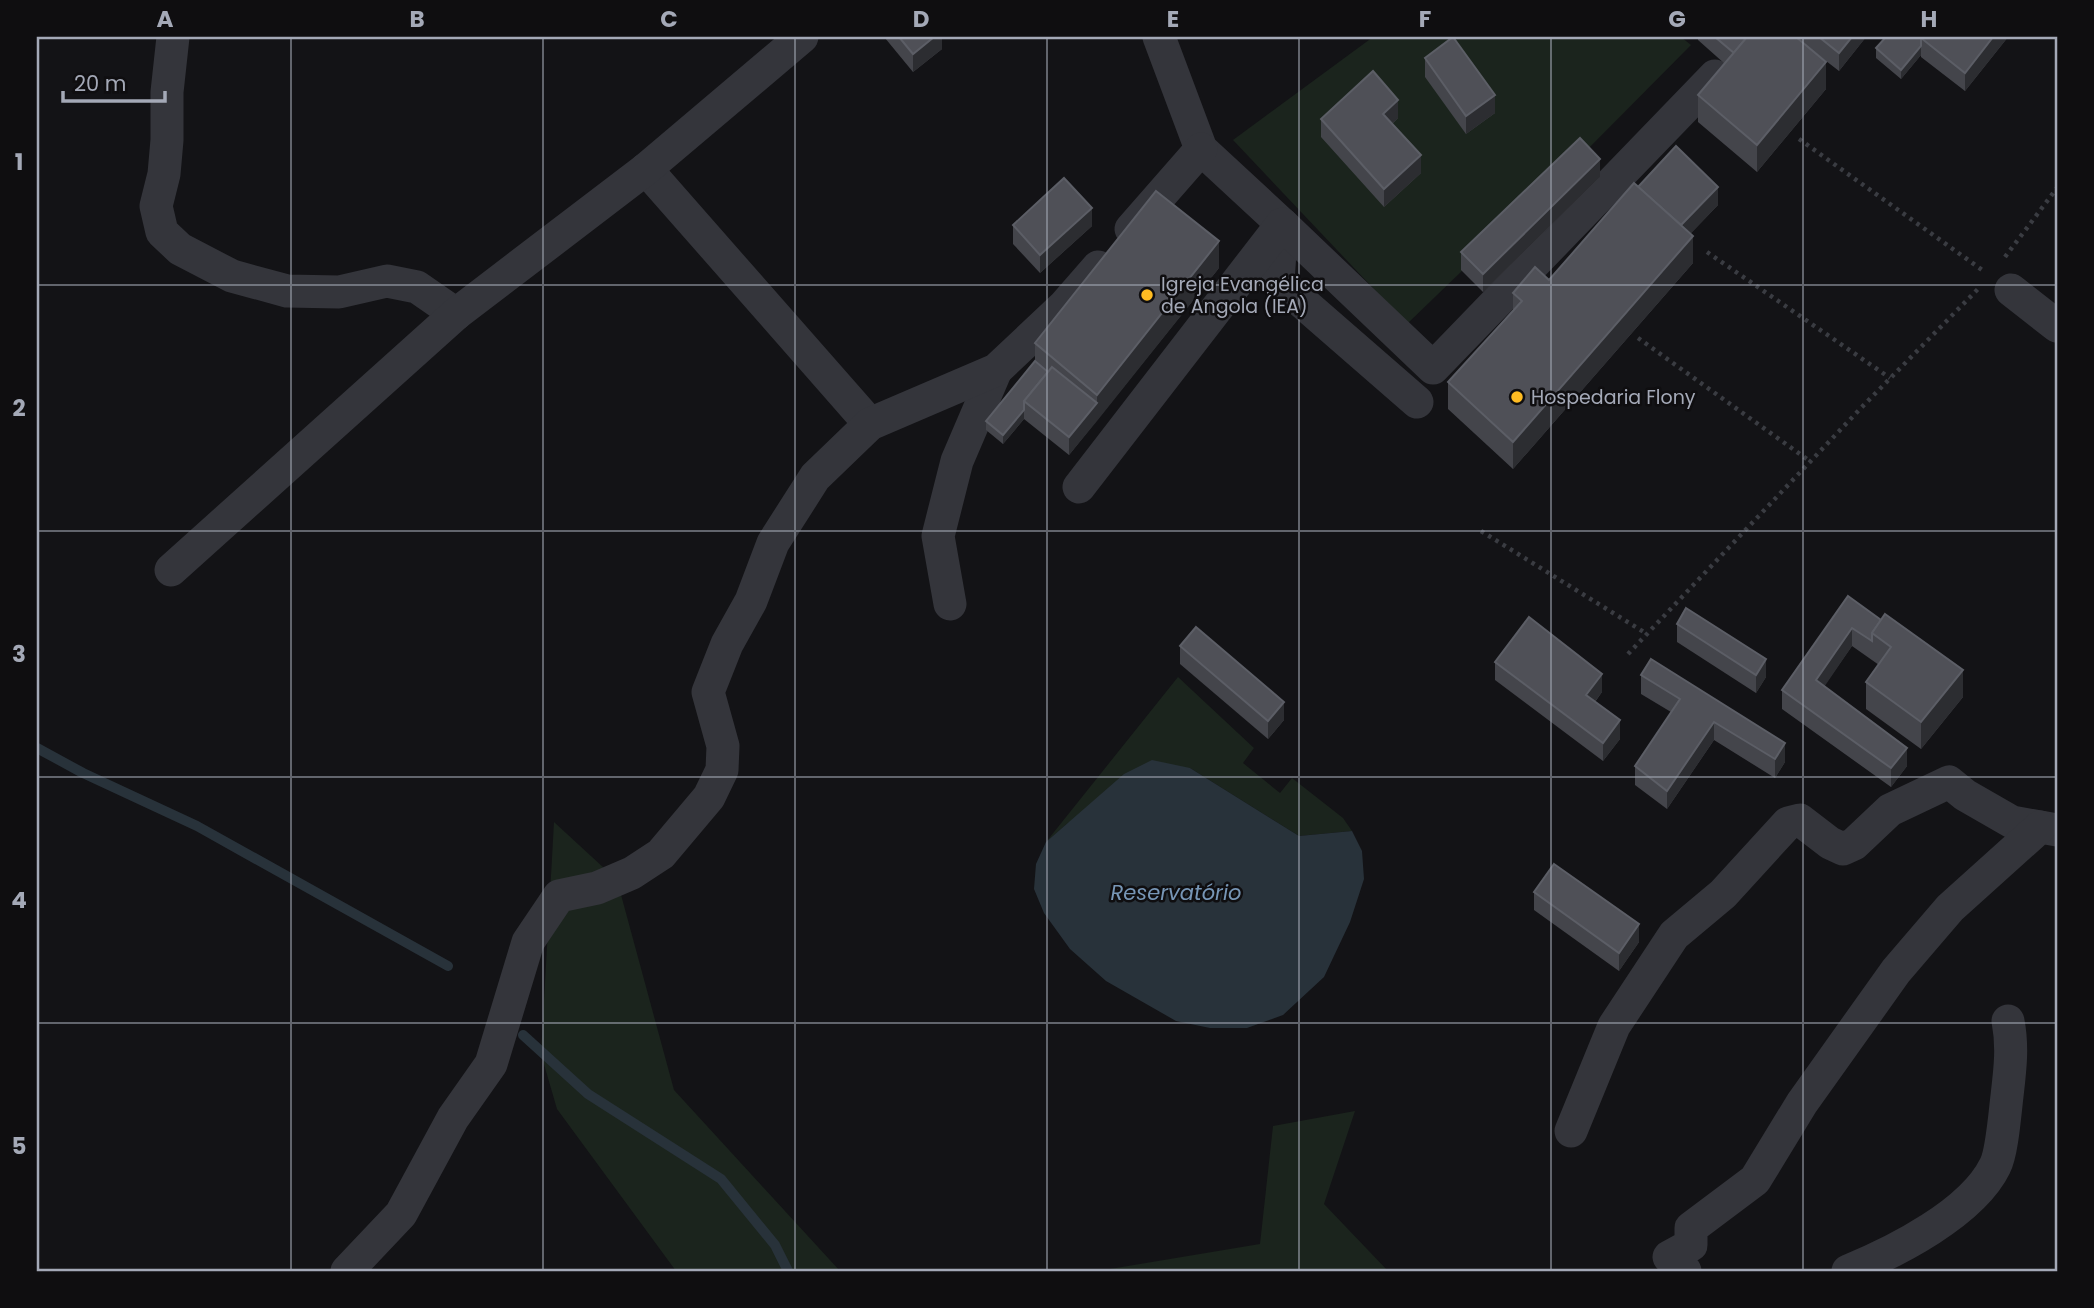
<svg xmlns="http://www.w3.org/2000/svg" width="2094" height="1308" font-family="Poppins,sans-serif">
<rect width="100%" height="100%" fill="#131316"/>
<g fill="#1b241d">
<path d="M1373,37h308l10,8 -111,112 -173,167 -174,-184z"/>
<path d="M1178,677l76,71 -11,15 37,30 12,-15 51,40 9,13 -53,5 -109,-68 -122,55 -22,19z"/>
<path d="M554,822l63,58 57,210 166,181h-164l-119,-162 -16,-55z"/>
<path d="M1355,1111l-31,93 64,67h-290l162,-27 13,-118z"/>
</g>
<path fill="#28323a" d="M1152,760l38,8 109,68 53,-5 10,20 2,28 -14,43 -26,55 -41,38 -36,13h-37l-34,-7 -70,-40 -36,-32 -26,-36 -10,-24 2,-25 10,-22 78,-68z"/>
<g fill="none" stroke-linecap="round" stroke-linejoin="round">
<g stroke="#28323a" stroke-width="10">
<path d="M37,748l46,25 114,53 251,140"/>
<path d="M523,1035l65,59 133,85 54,66 13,26"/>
</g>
<g stroke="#3a3c42" stroke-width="4.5" stroke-dasharray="3.5 5" stroke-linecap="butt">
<path d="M1799,139l186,133"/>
<path d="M1707,252l183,126"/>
<path d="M2005,257l52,-69"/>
<path d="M1638,338l173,124"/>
<path d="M1481,531l166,103"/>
<path d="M1628,654l233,-246 118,-120"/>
</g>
<g stroke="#34353b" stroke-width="33">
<path d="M173,37l-6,55v48l-3,34 -8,32 6,26 18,17 52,27 55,15 52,1 48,-11 30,6 39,27"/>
<path d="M1159,37l42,112 81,75 -4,57 139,121"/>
<path d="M646,169l224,255"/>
<path d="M1131,229l70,-80"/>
<path d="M2011,290l46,36"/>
<path d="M1079,487l203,-263 151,144 282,-292"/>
<path d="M171,570l285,-256 190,-145 156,-132"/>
<path d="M950,604l-12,-68 19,-75 39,-91"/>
<path d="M1571,1131l43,-105 60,-91 49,-41 65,-71 12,-3 30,23 13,6 11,-5 36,-34 59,-28 16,13 47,27 45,8"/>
<path d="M347,1271l54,-57 52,-96 38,-54 37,-122 31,-46 38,-8 35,-15 29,-19 48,-57 13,-27 1,-24 -15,-54 19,-48 24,-43 22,-58 42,-66 55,-53 126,-54 68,-64 34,-39"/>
<path d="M1685,1271l-16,-14 22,-12v-17l64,-48 47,-77 94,-132 54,-63 90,-81"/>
<path d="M1848,1271c47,-19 124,-58 147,-105 7,-13 10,-54 12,-70 3,-26 6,-49 1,-75"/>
</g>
</g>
<g fill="#44454b">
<path d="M885,37h57v12l-29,23 -28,-34z"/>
<path d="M1698,37h168l-27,34 -31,-24 18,42 -69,83 -59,-50v-27l27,-31 -27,-24z"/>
<path d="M1886,37h122l-43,54 -44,-34v-2l-20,24 -25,-21v-10z"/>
<path d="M1425,58l70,55 -29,21 -41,-57z"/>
<path d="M1398,118l-6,6 29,49 -37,34 -63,-70v-18z"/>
<path d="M1600,177l-117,115 -22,-22v-18z"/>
<path d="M1638,187l80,18 -28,29 3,29 -180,206 -65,-60v-27l65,-71v-18l36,-13z"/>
<path d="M1013,225l79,1 -52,47 -27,-29z"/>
<path d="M1219,268l-150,187 -45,-36 -21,25 -17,-14v-9l49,-60v-18z"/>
<path d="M1848,596l115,101 -42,52 -55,-40v-27l13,-17 -27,-19 -28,40 83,80 -16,21 -109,-78v-19z"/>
<path d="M1677,624l89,53 -10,16 -79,-51z"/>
<path d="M1180,646l104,74 -16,19 -88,-75z"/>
<path d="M1495,662l107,30 -7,10 25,37 -17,22 -108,-81z"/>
<path d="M1641,675l144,87 -10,16 -61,-38 -47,69 -32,-24v-19l36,-54 -30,-18z"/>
<path d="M1534,892l105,50 -20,29 -85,-61z"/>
</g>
<g fill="#2c2d31">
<path d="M934,37h8v12l-29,23v-18z"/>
<path d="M1852,37h14l-27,34v-18z"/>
<path d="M1993,37h15l-43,54v-18z"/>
<path d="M1921,46v9l-20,24v-9z"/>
<path d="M1826,62v27l-69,83v-27z"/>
<path d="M1495,95v18l-29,21v-18z"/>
<path d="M1398,100v18l-15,14v-18z"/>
<path d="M1421,155v18l-37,34v-18z"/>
<path d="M1600,159v18l-117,115v-18z"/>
<path d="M1718,187v18l-41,43v-18z"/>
<path d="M1092,208v18l-52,47v-18z"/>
<path d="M1693,236v27l-180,206v-27z"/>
<path d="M1219,241v27l-122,153v-26z"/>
<path d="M1097,403v18l-28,34v-18z"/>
<path d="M1024,410v9l-21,25v-9z"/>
<path d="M1852,628v18l-36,53v-19z"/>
<path d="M1766,659v18l-10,16v-18z"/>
<path d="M1963,670v27l-42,52v-27z"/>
<path d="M1602,674v18l-16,21v-18z"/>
<path d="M1284,702v18l-16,19v-18z"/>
<path d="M1620,720v19l-17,22v-18z"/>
<path d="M1714,722v18l-47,69v-18z"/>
<path d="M1785,743v19l-10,16v-19z"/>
<path d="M1907,748v18l-16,21v-19z"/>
<path d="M1639,924v18l-20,29v-18z"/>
</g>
<g fill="#4f5057" stroke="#5c5e66" stroke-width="2">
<path d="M899,37h35l-21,17z"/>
<path d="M1453,37l42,58 -29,21 -41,-58z"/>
<path d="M1715,37h32l-13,16z"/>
<path d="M1747,37h49l30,25 -69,83 -59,-50z"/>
<path d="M1819,37h33l-13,16z"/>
<path d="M1886,37h36l-1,1v8l-20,24 -25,-22z"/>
<path d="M1922,37h71l-28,36 -44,-35z"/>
<path d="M1373,71l25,29 -15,14 38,41 -37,34 -63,-70z"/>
<path d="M1580,138l20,21 -117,115 -22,-22z"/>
<path d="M1676,146l42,41 -37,38 -43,-38z"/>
<path d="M1064,178l28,30 -52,47 -27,-30z"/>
<path d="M1634,183l59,53 -180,206 -65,-60 74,-81 -9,-8 22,-26 14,13z"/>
<path d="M1156,191l63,50 -122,154 -62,-52z"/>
<path d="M1035,361l13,11 -24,29v9l-21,25 -17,-14z"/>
<path d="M1052,367l45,36 -28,34 -45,-36z"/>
<path d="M1848,596l33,24 -9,13v8l-20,-13 -36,52 91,68 -16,20 -109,-78z"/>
<path d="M1686,608l80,51 -10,16 -79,-51z"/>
<path d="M1885,614l78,56 -42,52 -55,-40 25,-35 -19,-14z"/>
<path d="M1529,617l73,57 -16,21 34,25 -17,23 -108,-81z"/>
<path d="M1196,627l88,75 -16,19 -88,-75z"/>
<path d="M1651,659l134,84 -10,16 -61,-37 -47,69 -32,-25 45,-67 -39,-24z"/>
<path d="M1554,864l85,60 -20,29 -85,-61z"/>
</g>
<path fill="none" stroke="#a4a9b7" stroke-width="2" stroke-opacity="0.55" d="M291,37v1234M543,37v1234M795,37v1234M1047,37v1234M1299,37v1234M1551,37v1234M1803,37v1234M37,285h2020M37,531h2020M37,777h2020M37,1023h2020"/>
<g fill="#ffbc22" stroke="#0f0e10" stroke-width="2.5">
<circle cx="1147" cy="295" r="7"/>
<circle cx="1517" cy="397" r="7"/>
</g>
<g text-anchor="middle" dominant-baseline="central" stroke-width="5" stroke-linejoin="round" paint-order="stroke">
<g font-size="19" fill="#a4a9b7" stroke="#0f0e10" text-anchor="start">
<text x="1161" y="284">Igreja Evangélica<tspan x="1161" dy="22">de Angola (IEA)</tspan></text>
<text x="1531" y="397">Hospedaria Flony</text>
</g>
<g font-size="21" font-style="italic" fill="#7796b6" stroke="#0f0e10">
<text x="1176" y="892">Reservatório</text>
</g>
</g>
<rect width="2094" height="1308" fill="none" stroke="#0f0e10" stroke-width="77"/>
<path d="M63 91v10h102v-10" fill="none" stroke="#a4a9b7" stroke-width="3.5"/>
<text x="74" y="91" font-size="21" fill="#a4a9b7" stroke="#0f0e10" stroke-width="5" paint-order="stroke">20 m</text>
<rect x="38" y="38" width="2018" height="1232" fill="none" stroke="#a4a9b7" stroke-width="2.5"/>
<g font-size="23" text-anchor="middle" font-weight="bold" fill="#a4a9b7">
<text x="165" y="27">A</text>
<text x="417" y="27">B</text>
<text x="669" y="27">C</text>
<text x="921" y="27">D</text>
<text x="1173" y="27">E</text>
<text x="1425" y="27">F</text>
<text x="1677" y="27">G</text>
<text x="1929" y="27">H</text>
<text x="19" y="170">1</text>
<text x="19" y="416">2</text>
<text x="19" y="662">3</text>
<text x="19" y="908">4</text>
<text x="19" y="1154">5</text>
</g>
</svg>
